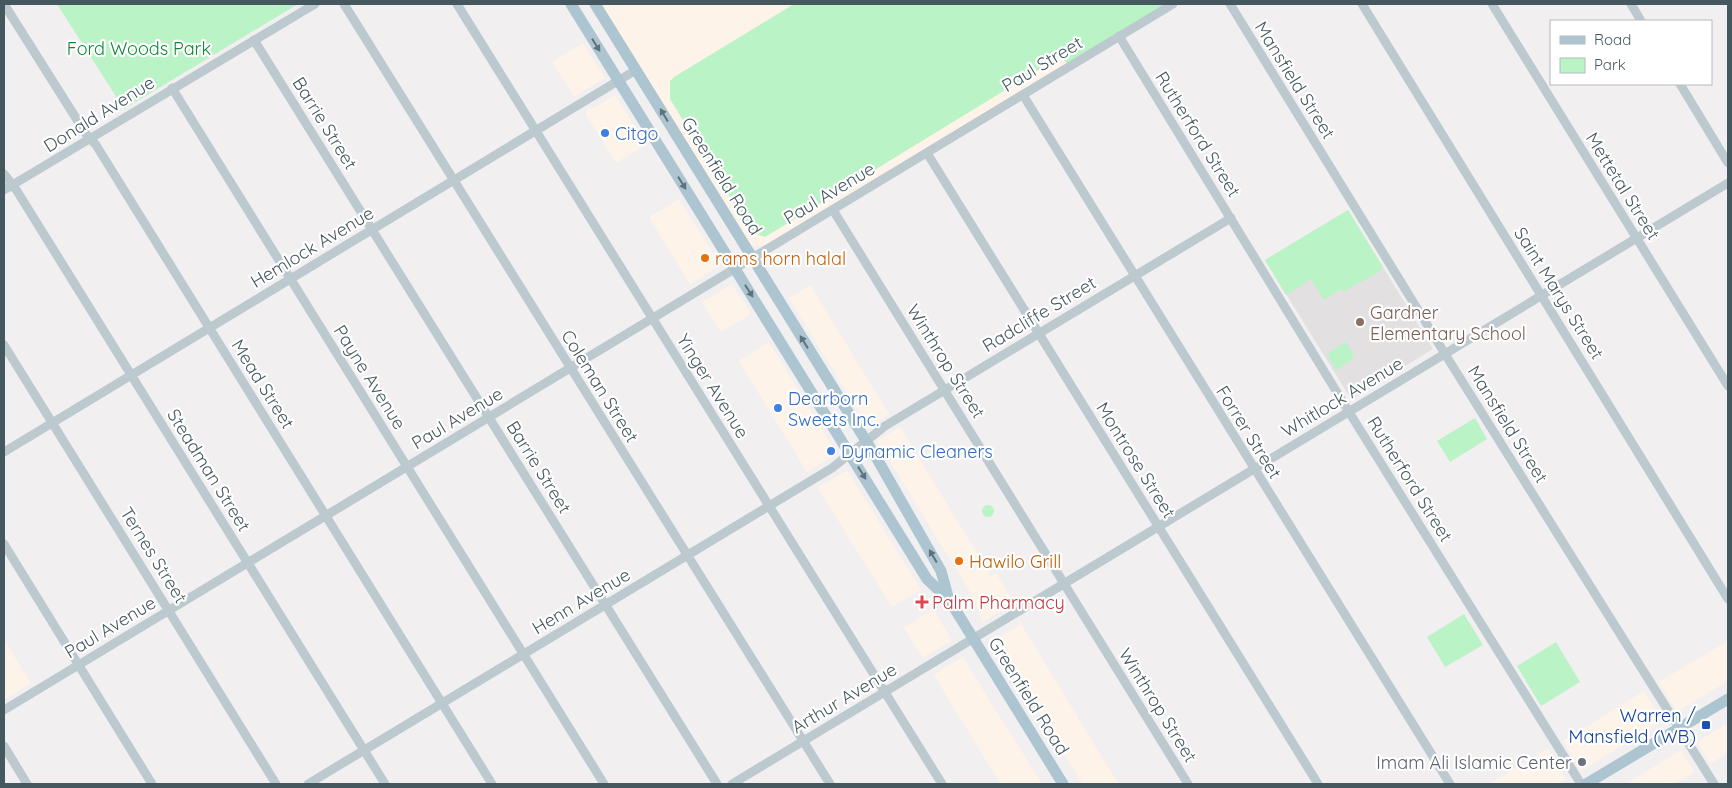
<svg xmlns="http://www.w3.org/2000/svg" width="1732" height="788" font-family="Quicksand,sans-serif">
<rect width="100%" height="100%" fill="#f2eff0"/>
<g fill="#fef3e8">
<path d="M601,4h566l-394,238 -18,5 -5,-3z"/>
<path d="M583,43l22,35 -31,19 -22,-35z"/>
<path d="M615,95l31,49 -30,19 -31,-50z"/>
<path d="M679,199l41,66 -30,19 -41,-67z"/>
<path d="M732,284l19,30 -30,18 -19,-30z"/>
<path d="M810,285l79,129 -21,13 -79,-129z"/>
<path d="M769,342l68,112 -30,18 -68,-111z"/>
<path d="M900,427l91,149 5,-3 18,30 -31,19 -14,-32 -92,-149z"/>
<path d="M847,470l74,120 -29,17 -74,-119z"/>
<path d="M933,609l19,31 -29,18 -19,-30z"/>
<path d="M1021,624l74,122 24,38h-36l-14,-22 -74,-122z"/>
<path d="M4,640l27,43 -27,17z"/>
<path d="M1728,641v40l-51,31 -18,-30z"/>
<path d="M963,657l20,33 59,94h-41l-14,-22 -53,-87z"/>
<path d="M1644,691l18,30 -81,50 -18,-30z"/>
<path d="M1728,723v30l-18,11 -13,-22z"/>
<path d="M1548,749l18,31 -8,4h-69z"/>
<path d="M1681,750l14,22 -21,12h-48z"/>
</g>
<path fill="#e3e0e2" d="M1348,210l85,139 -82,50 -86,-139z"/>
<g fill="#baf3c6">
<path d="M57,4h241l-174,105z"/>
<path d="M794,4h373l-100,60 -6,-8 -296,181 -11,-4 -10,-13 -74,-121v-18l4,-4z"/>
<path d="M1348,210l35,57 -2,1 1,2 -39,22 -2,-3 -17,11 -13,-21 -25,16 -21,-35z"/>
<path d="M1346,342l7,12 -1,6 -16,10 -9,-16z"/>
<path d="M1475,418l12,21 -37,23 -13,-21z"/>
<circle cx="988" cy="511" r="6"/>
<path d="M1464,614l19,31 -38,22 -18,-30z"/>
<path d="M1556,642l24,40 -39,24 -24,-40z"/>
</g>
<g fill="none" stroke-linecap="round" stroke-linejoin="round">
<g stroke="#bccad0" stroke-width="9">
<path d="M4,4l82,130 10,11 396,639"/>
<path d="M344,4l486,780"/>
<path d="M457,4l485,780"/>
<path d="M1230,4l220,358 264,422"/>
<path d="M1362,4l366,595"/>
<path d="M1492,4l236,382"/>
<path d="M1631,4l10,17"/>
<path d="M1119,36l230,376 232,372"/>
<path d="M254,40l463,744"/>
<path d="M1680,84l48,79"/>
<path d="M172,88l432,696"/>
<path d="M1023,95l427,689"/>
<path d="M927,153l391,631"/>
<path d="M4,174l13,17 368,593"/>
<path d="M4,190l311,-186"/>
<path d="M833,210l355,574"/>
<path d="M4,345l272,439"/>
<path d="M4,452l632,-382"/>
<path d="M4,544l148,240"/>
<path d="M4,710l1169,-706"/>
<path d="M4,746l23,38"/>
<path d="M308,784l524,-316 53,-42 346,-208"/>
<path d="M732,784l996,-601"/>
</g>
<g stroke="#acc5d1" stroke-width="11">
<path d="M571,4l356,575 23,22 113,183"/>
<path d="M595,4l281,453 65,114 8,29"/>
<path d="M1586,784l142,-85"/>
</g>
</g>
<defs><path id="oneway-solid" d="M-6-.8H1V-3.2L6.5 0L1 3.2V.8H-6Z" transform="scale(1.25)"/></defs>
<g fill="#5f727c">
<use href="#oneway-solid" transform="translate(596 45) rotate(58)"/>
<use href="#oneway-solid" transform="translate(664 115) rotate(-121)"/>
<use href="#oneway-solid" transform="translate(682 183) rotate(58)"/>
<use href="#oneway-solid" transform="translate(749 291) rotate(57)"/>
<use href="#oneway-solid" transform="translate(804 342) rotate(-122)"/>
<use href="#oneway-solid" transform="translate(862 473) rotate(58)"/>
<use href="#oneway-solid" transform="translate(933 556) rotate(-120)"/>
</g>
<g fill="#3f7fe0" stroke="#fff" stroke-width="2">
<circle cx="605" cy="133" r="5"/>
<circle cx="778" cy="408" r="5"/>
<circle cx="831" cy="451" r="5"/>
</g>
<g fill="#e8710a" stroke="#fff" stroke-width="2">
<circle cx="705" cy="258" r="5"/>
<circle cx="959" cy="561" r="5"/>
</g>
<circle fill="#8d6e63" stroke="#fff" stroke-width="2" cx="1360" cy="322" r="5"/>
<path fill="#e0444e" stroke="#fff" stroke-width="2" d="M919.5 594.5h5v5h5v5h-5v5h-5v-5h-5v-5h5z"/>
<rect fill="#1a4fb4" stroke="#fff" stroke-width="2" x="1701" y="720" width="10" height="10" rx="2.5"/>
<circle fill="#6b7280" stroke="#fff" stroke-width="2" cx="1582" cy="762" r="5"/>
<g text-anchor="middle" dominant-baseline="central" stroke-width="4.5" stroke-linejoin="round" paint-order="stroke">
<g font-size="18" fill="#0e8836" stroke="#fff">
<text x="139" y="48">Ford Woods Park</text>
</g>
<g font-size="18" fill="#45575f" stroke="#fff">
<text transform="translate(1042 64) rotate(-31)">Paul Street</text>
<text transform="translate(1295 80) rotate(58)">Mansfield Street</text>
<text transform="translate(99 114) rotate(-32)">Donald Avenue</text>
<text transform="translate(325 123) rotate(58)">Barrie Street</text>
<text transform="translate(1198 134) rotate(58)">Rutherford Street</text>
<text transform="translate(722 176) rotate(58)">Greenfield Road</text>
<text transform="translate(1623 186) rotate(58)">Mettetal Street</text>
<text transform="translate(829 193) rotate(-31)">Paul Avenue</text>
<text transform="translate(312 247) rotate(-31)">Hemlock Avenue</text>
<text transform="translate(1559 293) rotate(58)">Saint Marys Street</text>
<text transform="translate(1039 314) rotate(-31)">Radcliffe Street</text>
<text transform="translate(946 361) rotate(58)">Winthrop Street</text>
<text transform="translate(370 377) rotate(58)">Payne Avenue</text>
<text transform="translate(263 384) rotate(58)">Mead Street</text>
<text transform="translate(600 386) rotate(58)">Coleman Street</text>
<text transform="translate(713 386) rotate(58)">Yinger Avenue</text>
<text transform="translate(1342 397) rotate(-31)">Whitlock Avenue</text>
<text transform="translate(457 418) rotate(-31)">Paul Avenue</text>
<text transform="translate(1508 424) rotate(58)">Mansfield Street</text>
<text transform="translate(1249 432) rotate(58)">Forrer Street</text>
<text transform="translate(1136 460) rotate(58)">Montrose Street</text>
<text transform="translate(539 467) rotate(58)">Barrie Street</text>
<text transform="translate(209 470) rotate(58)">Steadman Street</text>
<text transform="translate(1410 479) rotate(58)">Rutherford Street</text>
<text transform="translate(154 555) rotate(58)">Ternes Street</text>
<text transform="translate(581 601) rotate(-31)">Henn Avenue</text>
<text transform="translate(110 627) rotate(-31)">Paul Avenue</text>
<text transform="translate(1029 696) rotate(58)">Greenfield Road</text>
<text transform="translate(844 698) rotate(-31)">Arthur Avenue</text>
<text transform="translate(1158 705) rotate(58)">Winthrop Street</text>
</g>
<g font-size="18" fill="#366cbe" stroke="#fff" text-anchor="start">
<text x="615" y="133">Citgo</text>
<text x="788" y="398">Dearborn<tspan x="788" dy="21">Sweets Inc.</tspan></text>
<text x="841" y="451">Dynamic Cleaners</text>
</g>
<g font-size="18" fill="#c56008" stroke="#fff" text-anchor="start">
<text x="715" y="258">rams horn halal</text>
<text x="969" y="561">Hawilo Grill</text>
</g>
<g font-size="18" fill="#785e54" stroke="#fff" text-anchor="start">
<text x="1370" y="312">Gardner<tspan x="1370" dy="21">Elementary School</tspan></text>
</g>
<g font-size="18" fill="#be3a42" stroke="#fff" text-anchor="start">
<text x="932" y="602">Palm Pharmacy</text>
</g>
<g font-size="18" fill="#164399" stroke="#fff" text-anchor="end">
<text x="1696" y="715">Warren /<tspan x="1696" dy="21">Mansfield (WB)</tspan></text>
</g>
<g font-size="18" fill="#5b616d" stroke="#fff" text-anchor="end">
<text x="1572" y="762">Imam Ali Islamic Center</text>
</g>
</g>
<rect width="1732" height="788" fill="none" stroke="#45575f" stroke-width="10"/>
<rect x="1550" y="20" width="162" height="65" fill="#ffffff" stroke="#b5bcbf"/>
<rect x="1560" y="36" width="25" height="8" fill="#acc5d1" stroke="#b5bcbf"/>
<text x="1594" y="45" font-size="15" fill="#45575f">Road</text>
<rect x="1560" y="58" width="25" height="15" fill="#baf3c6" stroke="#b5bcbf"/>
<text x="1594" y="70" font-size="15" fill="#45575f">Park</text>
</svg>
